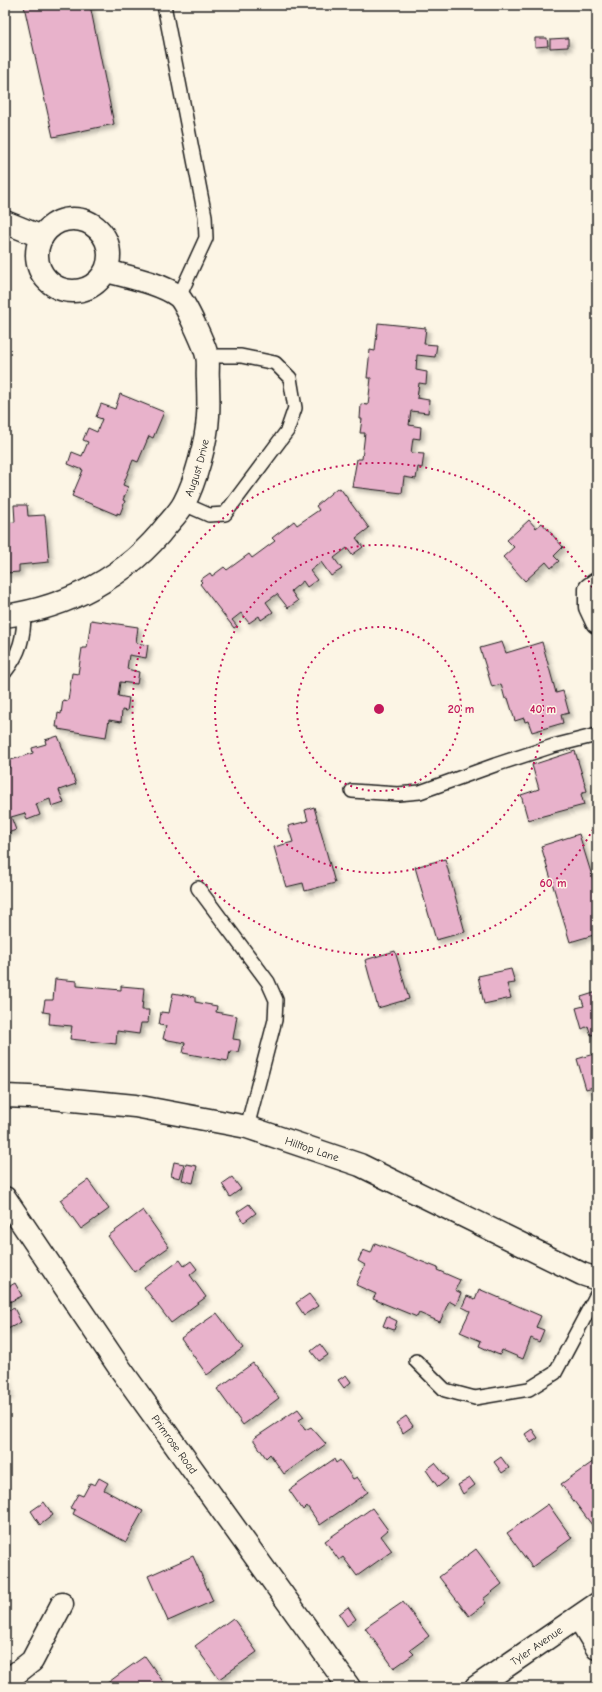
<svg xmlns="http://www.w3.org/2000/svg" width="602" height="1692" font-family="'Comic Neue',sans-serif">
<defs>
<filter id="shadow"><feDropShadow dx="3.5" dy="3.5" stdDeviation="2" flood-color="#0004"/></filter>
</defs>
<rect width="100%" height="100%" fill="#fcf5e5"/>
<filter id="ink" filterUnits="userSpaceOnUse"><feTurbulence type="fractalNoise" baseFrequency=".025" numOctaves="2"/><feDisplacementMap in="SourceGraphic" scale="8" xChannelSelector="R" yChannelSelector="G"/><feConvolveMatrix kernelMatrix="1 2 1 2 8 2 1 2 1" color-interpolation-filters="sRGB"/></filter>
<g filter="url(#ink)">
<g fill="#e8b2cb" stroke="#1c1c1c" filter="url(#shadow)">
<path d="M28,5h62l24,119 -61,13 -29,-131z"/>
<path d="M535,38h12l1,8 -13,1z"/>
<path d="M568,38v9l-18,1v-9z"/>
<path d="M378,323l48,5 -2,16 13,1 -2,12 -18,-2 -1,15 11,2 -1,12 -7,-1 -2,15 12,2 -1,13 -17,-2 -2,14 12,2 -1,12 -7,-1 -2,15 13,1 -2,14 -4,-1 -2,12 -12,-2 -2,16 -50,-6 5,-28h5l3,-26h-5l2,-14h-2l1,-15 7,1 3,-27h-4l3,-28 5,1z"/>
<path d="M120,394l44,18 -11,26 -4,-2 -11,26 -5,-2 -10,25 5,2 -5,13 2,1 -5,13 -3,-1v2l-45,-19 11,-26 -15,-6 4,-12 10,4 6,-14 -5,-2 5,-12 9,4 5,-13 -6,-2 5,-13 14,5z"/>
<path d="M337,488l1,1 2,-1 29,40 -13,10 7,9 -11,8 -5,-7 -13,10 8,11 -11,7 -10,-14 -11,9 7,9 -10,7 -4,-6 -12,10 7,10 -10,7 -11,-14 -11,8 7,10 -12,8 -2,-4 -10,7 -8,-10 -9,7 5,6 -3,2 -34,-44 2,-2 -2,-2 10,-7 2,3 12,-9 3,3 22,-16 3,4 23,-17 -3,-3 22,-17 3,4 22,-15 -3,-4z"/>
<path d="M14,505h13l1,11 17,-1 4,47 -30,3v7l-13,1 -1,-50 10,-1z"/>
<path d="M529,520l7,8 6,-5 21,24 -9,9 5,5 -8,7 -5,-6 -21,19 -22,-24 11,-10 -7,-7z"/>
<path d="M91,620l47,7 -2,16 12,2 -2,13 -17,-3 -2,14 12,3 -2,12 -17,-2 -2,14 11,2 -2,13 -5,-1 -1,12 -12,-2 -3,17 -48,-8 1,-2h-3l2,-14 3,1 2,-14 5,1 4,-28 6,1 4,-26h5z"/>
<path d="M502,642l4,11 36,-11 14,51 7,-2 6,22 -8,2 2,8 -31,9 -4,-11 -3,1 -1,-4 -9,3 -7,-23 -3,1 -4,-15 -9,3 -12,-39z"/>
<path d="M58,736l18,48 -17,6 5,13 -12,4 -2,-8 -14,5 4,11 -13,5 -2,-7 -14,4 5,13 -11,4v-65l5,-2 -2,-6 25,-8 -1,-5 14,-4 -1,-4z"/>
<path d="M575,751l12,40 -6,3 3,11 -56,15 -7,-25 18,-6 -7,-24z"/>
<path d="M314,807l21,76 -30,8 -2,-8 -17,4 -12,-40 19,-5 -5,-16 20,-5 -3,-11z"/>
<path d="M579,834l18,58v42l-27,8 -29,-96z"/>
<path d="M445,859l20,73 -29,8 -21,-73z"/>
<path d="M395,951l14,48 -31,9 -13,-48z"/>
<path d="M511,969l4,14 -8,1 4,14 -27,6 -6,-28z"/>
<path d="M55,979l22,2v5l44,4v-4l23,2 -2,22h7l-1,13h-7l-2,11 -22,-3 -1,13 -46,-5 2,-13 -23,-2 1,-11 -7,-1 2,-12h8z"/>
<path d="M597,992v42l-6,1 -3,-9 -6,3 -6,-21 8,-2 -3,-9z"/>
<path d="M173,993l22,4v5l22,4 -1,6 21,4 -4,23 7,1v4l-2,8 -8,-1 -2,10 -45,-8 2,-10 -22,-4 3,-13 -7,-1 2,-13 8,1z"/>
<path d="M597,1053v33l-11,3 -9,-30z"/>
<path d="M174,1162l10,2 -4,14 -9,-2z"/>
<path d="M186,1164l11,2 -4,17 -11,-3z"/>
<path d="M232,1177l9,12 -11,8 -8,-13z"/>
<path d="M88,1180l21,29 -28,20 -21,-29z"/>
<path d="M249,1204l7,9 -12,9 -7,-10z"/>
<path d="M143,1210l26,37 -35,25 -26,-36z"/>
<path d="M375,1243l63,25 -1,2 23,10 -5,10 6,3 -5,12 -7,-4 -9,21 -21,-9 -2,4 -44,-18 3,-5 -20,-9 9,-20 -7,-4 5,-11 8,3z"/>
<path d="M180,1260l4,6 7,-5 6,8 -7,6 16,22 -35,26 -27,-36z"/>
<path d="M15,1283l7,13 -17,8v-15z"/>
<path d="M479,1289l62,27 -5,11 8,3 -5,12 -8,-4 -8,21 -21,-9 -2,5 -3,-1 -18,-8 2,-5 -21,-9 10,-21 -8,-4 5,-11 8,3z"/>
<path d="M309,1294l9,12 -14,9 -8,-12z"/>
<path d="M14,1308l7,14 -15,8 -1,-17z"/>
<path d="M217,1313l26,35 -36,27 -26,-37z"/>
<path d="M387,1316l10,5 -3,9 -11,-4z"/>
<path d="M320,1344l8,11 -9,6 -8,-10z"/>
<path d="M253,1363l26,35 -36,27 -26,-36z"/>
<path d="M5,1369l4,26 -4,1z"/>
<path d="M346,1375l5,7 -7,6 -6,-8z"/>
<path d="M298,1409l6,8 -5,3 6,10 6,-3 15,17 -42,30 -14,-20 -4,4 -13,-19z"/>
<path d="M406,1416l7,10 -10,7 -7,-10z"/>
<path d="M532,1429l6,9 -7,5 -6,-9z"/>
<path d="M501,1457l8,11 -7,5 -8,-11z"/>
<path d="M334,1459l2,4 4,-3 13,19 4,-2 11,15 -48,33 -13,-19 -4,4 -14,-20z"/>
<path d="M597,1459v62l-5,4 -31,-41z"/>
<path d="M435,1463l13,16 -10,8 -12,-17z"/>
<path d="M99,1478l9,5 -4,7 39,21 -17,31 -53,-28 2,-4 -5,-2 8,-14 5,2 7,-13 5,2z"/>
<path d="M470,1478l5,7 -12,9 -5,-9z"/>
<path d="M44,1502l9,13 -13,10 -9,-14z"/>
<path d="M548,1504l24,34 -40,29 -25,-34z"/>
<path d="M372,1508l16,22 -7,6 11,15 -35,25 -14,-19 -4,3 -14,-19z"/>
<path d="M476,1549l26,35 -19,15 3,4 -17,13 -30,-39z"/>
<path d="M193,1556l20,45 -45,20 -20,-45z"/>
<path d="M403,1602l26,34 -19,14 4,4 -20,14 -29,-40z"/>
<path d="M348,1607l8,12 -9,7 -8,-12z"/>
<path d="M233,1618l24,34 -38,27 -24,-33z"/>
<path d="M145,1656l21,30 -64,1 19,-14z"/>
</g>
<g fill="none" stroke-linecap="round" stroke-linejoin="round">
<g stroke="#1c1c1c" stroke-width="16">
<g id="service">
<path d="M164,5l41,211 1,22 -27,59"/>
<path d="M184,504l25,11 16,-1 62,-83 8,-23 -5,-30 -15,-15 -34,-7h-34"/>
<path d="M5,672c15,-19 19,-35 19,-59"/>
<path d="M352,791l46,3 22,-2 75,-27 58,-19 44,-11"/>
<path d="M198,888l70,94 8,18 -1,20 -28,107"/>
<path d="M416,1361l29,29 30,8 54,-9 26,-16 42,-79"/>
</g>
</g>
<g stroke="#1c1c1c" stroke-width="25">
<g id="minor">
<circle cx="73" cy="255" r="36"/>
<path d="M5,222l37,15"/>
<path d="M597,584l-7,5v18l7,15"/>
<path id="s1" d="M5,616c63,-9 123,-40 162,-91 6,-7 13,-14 17,-22 11,-20 23,-63 24,-87 1,-12 0,-24 0,-36 -1,-8 1,-17 -1,-24 -2,-10 -22,-54 -29,-60 -18,-13 -50,-19 -71,-25"/>
<path id="s2" d="M5,1198l114,169 230,320"/>
<path d="M579,1618l18,30"/>
<path d="M5,1682l27,-21 30,-57"/>
</g>
</g>
<g stroke="#1c1c1c" stroke-width="25">
<g id="tertiary">
<path id="s3" d="M5,1096l47,2 83,8 112,21 113,38 222,109 15,5"/>
<path id="s4" d="M476,1687l121,-83"/>
</g>
</g>
<use href="#service" stroke="#fcf5e5" stroke-width="13"/>
<use href="#minor" stroke="#fcf5e5" stroke-width="22"/>
<use href="#tertiary" stroke="#fcf5e5" stroke-width="22"/>
</g>
</g>
<g fill="none" stroke="#c2185b" stroke-width="2" stroke-dasharray="2 4">
<circle cx="379" cy="709" r="82"/>
<circle cx="379" cy="709" r="164"/>
<path d="M596 824A246 246 0 1 1 596 594"/>
</g>
<g text-anchor="middle" dominant-baseline="central" stroke-width="3" stroke-linejoin="round" paint-order="stroke">
<g font-size="11" fill="#1c1c1c" stroke="#fcf5e5">
<text stroke="none"><textPath href="#s1" startOffset="256">August Drive</textPath></text>
<text stroke="none"><textPath href="#s3" startOffset="313">Hilltop Lane</textPath></text>
<text stroke="none"><textPath href="#s2" startOffset="299">Primrose Road</textPath></text>
<text stroke="none"><textPath href="#s4" startOffset="73">Tyler Avenue</textPath></text>
</g>
</g>
<circle cx="379" cy="709" r="6" fill="#c2185b" stroke="#fcf5e5" stroke-width="2"/>
<g font-size="12" text-anchor="middle" font-weight="bold" fill="#c2185b" stroke="#fcf5e5" stroke-width="3" stroke-linejoin="round" paint-order="stroke">
<text x="461" y="713">20 m</text>
<text x="543" y="713">40 m</text>
<text x="553" y="887">60 m</text>
</g>
<rect width="602" height="1692" fill="none" stroke="#fcf5e5" stroke-width="20"/>
<rect x="10" y="10" width="582" height="1672" fill="none" stroke="#1c1c1c" stroke-width="1.5" filter="url(#ink)"/>
</svg>
